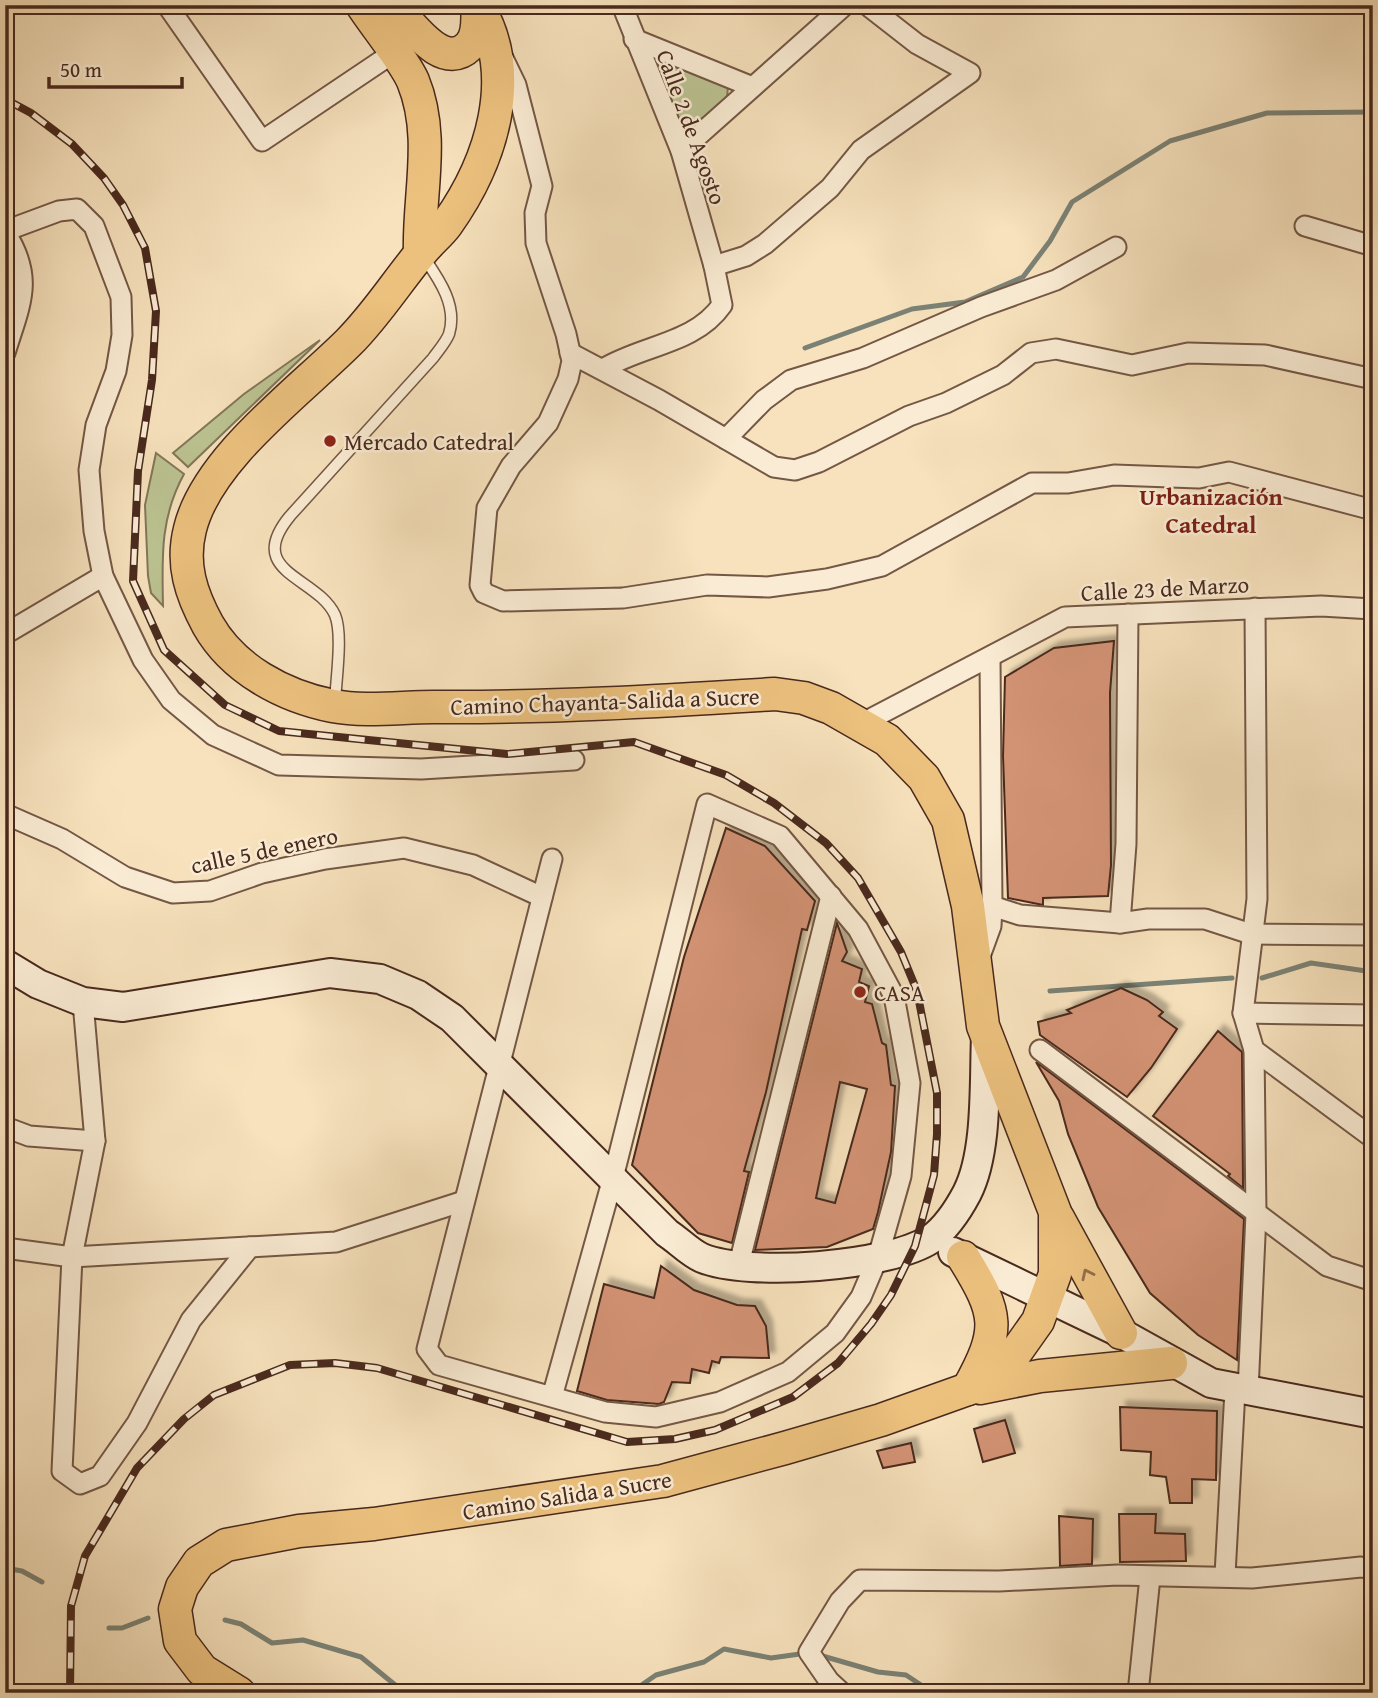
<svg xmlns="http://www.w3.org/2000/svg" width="1378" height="1698" font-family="'Gentium Book Plus',serif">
<defs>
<filter id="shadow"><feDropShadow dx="6" dy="-6" stdDeviation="2" flood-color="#0004"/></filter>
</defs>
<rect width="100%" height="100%" fill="#f7e2bd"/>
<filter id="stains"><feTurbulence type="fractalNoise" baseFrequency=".00286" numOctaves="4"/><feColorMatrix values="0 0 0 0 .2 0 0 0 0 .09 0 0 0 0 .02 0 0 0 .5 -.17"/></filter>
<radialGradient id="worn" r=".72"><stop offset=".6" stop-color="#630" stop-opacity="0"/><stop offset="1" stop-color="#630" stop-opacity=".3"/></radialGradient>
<g fill="#bcc392" stroke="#827658" stroke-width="2">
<path d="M655,52l73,34 -1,12 -40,33 -9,-1z"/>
<path d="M320,340l-132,127 -15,-14 71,-59z"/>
<path d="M156,453l28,21c-24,44 -22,83 -21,132l-12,-13 -3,-17 -3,-71z"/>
</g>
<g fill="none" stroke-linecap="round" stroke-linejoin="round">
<g stroke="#7b8275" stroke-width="5">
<path d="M805,348l107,-39 53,-7 58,-25 27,-36 22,-39 98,-61 97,-28 106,-1"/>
<path d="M1262,978l49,-15 62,9"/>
<path d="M1050,991l182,-13"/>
<path d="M5,1568l17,3 20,11"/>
<path d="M225,1620l16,4 31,19 31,-3 58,17 44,36"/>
<path d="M109,1628h13l26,-10"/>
<path d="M819,1655l59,17 28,3 27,18"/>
<path d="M630,1693l26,-18 48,-13 20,-13 47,9 36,-5"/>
</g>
</g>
<g fill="#d39374" stroke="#49291d" stroke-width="2" fill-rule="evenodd" filter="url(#shadow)">
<path d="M1114,641l-4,52 1,172 -3,31 -65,2v7l-35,-7 -5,-142 2,-79 49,-29z"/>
<path d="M726,828l39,18 50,55 -8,29 -5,-1 -36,163 -22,79 5,1 -17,71 -34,-10 -66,-68 52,-208z"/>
<path d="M837,923l10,29 -5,9 20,8 -3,13 10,4 -4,16 7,2 10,39 4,2 5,40 4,1 -4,66 -13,60 -5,17 -46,18 -72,3zM840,1082l27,7 -32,114 -19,-5z"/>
<path d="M1121,988l26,12 16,12 -4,4 18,13 -26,39 -24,29 -87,-62 -2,-13 33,-9 -4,-3z"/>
<path d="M1218,1031l24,21 1,136 -15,-12 2,-2 -77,-58z"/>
<path d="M1036,1062l208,157 -7,141 -39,-25 -48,-42 -52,-86 -30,-73 -9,-33z"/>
<path d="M661,1266l33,24 43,15 18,1 11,20 3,32 -48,-1 -2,6 -7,-2 -3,12 -17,-4 -2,14 -18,-1 -8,20 -5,2 -52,-4 -30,-9 27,-107 50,14z"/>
<path d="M1120,1407l97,4 -1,69 -24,-1v24h-22l-4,-26 -16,-2 1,-23 -30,-2z"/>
<path d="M1005,1420l10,33 -32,9 -9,-33z"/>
<path d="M911,1443l4,19 -32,6 -6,-17z"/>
<path d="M1119,1514h37l-1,19 30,1 1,27 -66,1z"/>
<path d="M1059,1516l34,3 -1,45 -32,2z"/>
</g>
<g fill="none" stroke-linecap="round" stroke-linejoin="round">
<g stroke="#745745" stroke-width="13">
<path id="lane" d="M335,702c1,-22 8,-68 0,-87 -18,-39 -92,-42 -45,-99l143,-158c5,-7 13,-16 16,-24 9,-29 -11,-56 -26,-78"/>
</g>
<g stroke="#745745" stroke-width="23">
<g id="street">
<path d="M167,5l95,136 131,-88"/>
<path d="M622,5l59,146 33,115"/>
<path d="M634,39l116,47"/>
<path d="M502,56l14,29 26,101 -7,27 1,30 30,91 6,27 -4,18 -20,44 -37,43 -24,42 -7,77 4,8 19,8 120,-3 84,-13 61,2 59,-8 55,-13 150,-83h36l46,-8 85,3 30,-6 144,38"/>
<path d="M681,151l164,-146"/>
<path d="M1305,226l68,20"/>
<path d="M5,231l54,-20 18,-2 17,17 27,71 1,38 -6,36 -20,54 -7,45 5,61 9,45 40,84 28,40 42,35 66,30 142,4 153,-9"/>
<path d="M5,232c30,47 15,72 0,121"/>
<path d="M570,353l89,47 115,67 21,3 24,-8 90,-46 37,-13 57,-28 28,-22 25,-4 76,16 56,-12 77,2 108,24"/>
<path d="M603,369c39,-24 92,-25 119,-64l-8,-39 32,-10 19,-12 65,-56 31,-38 109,-77 -53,-29 -50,-39"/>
<path d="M726,439l38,-39 27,-20 72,-22 118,-51 75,-27 60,-33"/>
<path d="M1255,608l2,291 -14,114 11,37 119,88"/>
<path d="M5,634l98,-58"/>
<path d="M861,724l204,-107 256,-11 52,3"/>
<path d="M5,814l57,25 63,38 48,16 37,-2 52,-18 63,-14 79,-11 69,17 69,32"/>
<path d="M992,906l28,9 100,8 28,-4h57l46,15 122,1"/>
<path d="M1120,923l6,-79 2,-230"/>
<path d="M979,959l12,-33 1,-20 -2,-248"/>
<path d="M83,1002l12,139 -23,116 -10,214 18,13 20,-8 37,-53 54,-103 59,-73"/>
<path d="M1243,1013l130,2"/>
<path d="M1040,1050l287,216 46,15"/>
<path d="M5,1127l24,9 66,5"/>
<path d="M5,1248l67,9 264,-15 128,-41"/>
<path d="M738,1268l93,-372"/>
<path d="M1248,1391l8,-177 -2,-164"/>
<path d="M552,1397l61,-219 94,-374 73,32 78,93 36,67 16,87 -9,93 -23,81 -17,40 -26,36 -47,39 -68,30 -64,15 -51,-5 -166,-47 -12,-16 125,-490"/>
<path d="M1225,1575l10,-185"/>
<path d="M5,1692l3,1"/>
<path d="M842,1693l-13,-12 -20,-29 31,-51 20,-21 139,1 119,-6 134,3 109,-11 12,2"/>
<path d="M1138,1693l12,-116"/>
</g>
</g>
<g stroke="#49291d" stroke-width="32">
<g id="secondary">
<path d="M5,964l33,20 45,18 40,5 207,-34 50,6 38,16 34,23 215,215c11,7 23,20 35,25 46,19 187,9 229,-19 15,-11 27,-29 36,-46 21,-41 17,-111 19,-157"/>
<path d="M953,1252l168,81 90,50 162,31"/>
</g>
</g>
<g stroke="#49291d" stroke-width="35">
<g id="primary">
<path d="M362,5c13,20 43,57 51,76 23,56 5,115 7,172"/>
<path d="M392,5c18,17 50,68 77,41 10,-10 9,-27 8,-41"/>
<path d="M1058,1218l63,115"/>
<path d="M963,1257c36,58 38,72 5,132"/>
<path d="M980,1388l60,-12 131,-13"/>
<path d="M239,1693l-37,-23 -22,-29 -5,-32 7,-22 17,-25 27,-17 73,-14 75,-7 289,-43 122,-33 96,-28 87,-31 41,-27 29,-41 17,-47v-62l-72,-186 -15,-120 -20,-86 -24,-42 -37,-38 -56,-32 -27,-10 -29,-4c-114,7 -228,14 -342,13 -31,0 -69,5 -100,-1 -50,-10 -100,-37 -125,-81 -17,-31 -27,-61 -18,-96 17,-70 109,-137 159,-187 27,-27 47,-59 71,-88 8,-11 19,-19 27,-30 44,-62 73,-149 30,-219"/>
</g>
</g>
<use href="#lane" stroke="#faecd4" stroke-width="10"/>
<use href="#street" stroke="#faecd4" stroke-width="19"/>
<use href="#secondary" stroke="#faecd4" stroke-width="28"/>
<use href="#primary" stroke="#ecc17e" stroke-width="32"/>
<g stroke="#49291d" stroke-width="8">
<path id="rail" d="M5,99l26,14 41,31 32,34 19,27 22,43 11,63 -4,69 -14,91 -5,110 31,69 61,55 54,26 228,23 127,-12 92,33 48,28 52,40 32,35 43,74 16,39 20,102v41l-3,41 -19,71 -24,49 -20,29 -33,39 -45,34 -78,33 -40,9 -48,3 -250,-74 -42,-5 -45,2 -76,30 -30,24 -47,49 -52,88 -14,50 -1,87"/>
</g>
<use href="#rail" stroke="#faecd4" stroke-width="5" stroke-dasharray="16" stroke-linecap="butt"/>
</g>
<defs><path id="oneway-chevron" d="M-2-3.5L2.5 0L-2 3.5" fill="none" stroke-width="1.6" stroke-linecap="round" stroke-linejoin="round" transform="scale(1.75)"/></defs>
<use stroke="#926d49" href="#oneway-chevron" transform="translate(1087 1274) rotate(-116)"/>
<g fill="#8f2418" stroke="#faecd4" stroke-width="2.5">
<circle cx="330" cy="441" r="7"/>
<circle cx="860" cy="992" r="7"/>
</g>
<g text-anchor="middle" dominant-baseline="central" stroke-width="5" stroke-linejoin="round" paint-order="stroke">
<g font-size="23" fill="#49291d" stroke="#faecd4">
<text transform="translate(692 127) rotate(70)">Calle 2 de Agosto</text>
<text transform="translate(1165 588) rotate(-3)">Calle 23 de Marzo</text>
<text transform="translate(605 701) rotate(-2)">Camino Chayanta-Salida a Sucre</text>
<text transform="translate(264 850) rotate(-12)">calle 5 de enero</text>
<text transform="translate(567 1495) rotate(-9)">Camino Salida a Sucre</text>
</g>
<g font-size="23" fill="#49291d" stroke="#faecd4" text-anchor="start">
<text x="344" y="441">Mercado Catedral</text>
<text x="874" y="992">CASA</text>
</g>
<g font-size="24" font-weight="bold" fill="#7a1f14" stroke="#faecd4">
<text x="1211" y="496">Urbanización<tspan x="1211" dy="28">Catedral</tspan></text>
</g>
</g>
<rect width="1378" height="1698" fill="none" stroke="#f7e2bd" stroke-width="28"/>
<rect x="7" y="7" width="1364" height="1684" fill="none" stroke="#49291d" stroke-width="3.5"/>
<rect x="14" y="14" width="1350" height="1670" fill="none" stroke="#49291d" stroke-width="2"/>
<path d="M49 77v10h133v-10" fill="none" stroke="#49291d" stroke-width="3.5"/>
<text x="60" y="77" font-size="21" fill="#49291d" stroke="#faecd4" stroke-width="5" paint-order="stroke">50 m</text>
<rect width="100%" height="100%" filter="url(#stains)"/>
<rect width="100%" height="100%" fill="url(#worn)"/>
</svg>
